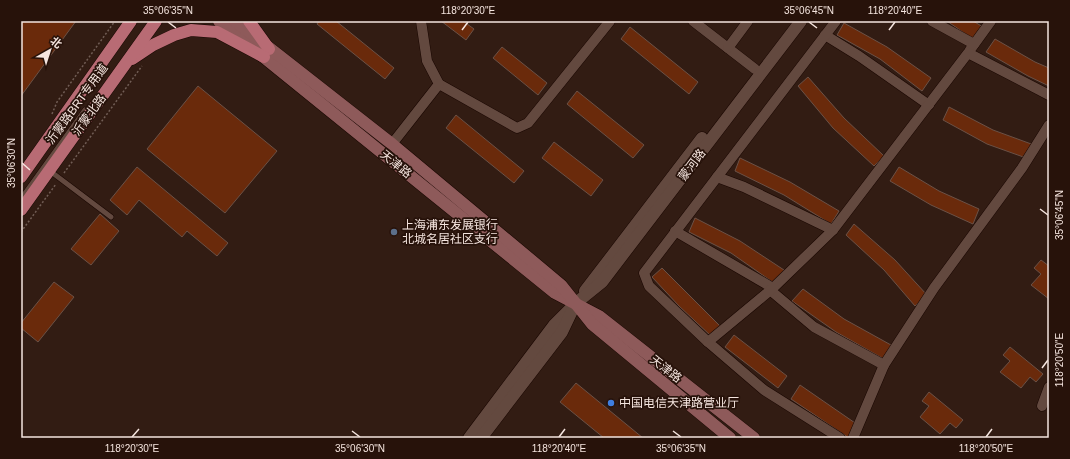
<svg xmlns="http://www.w3.org/2000/svg" width="1070" height="459" font-family="Helvetica,'Noto Sans SC',sans-serif">
<rect width="100%" height="100%" fill="#321c13"/>
<g fill="#6a2a0b" stroke="#6b5146">
<path d="M21,21h55l-55,75z"/>
<path d="M319,21h17l58,47 -9,11 -68,-55z"/>
<path d="M441,21h22l11,8 -8,11z"/>
<path d="M947,21h26l10,6 -9,13z"/>
<path d="M844,23l43,24 44,31 -9,13 -42,-32 -43,-24z"/>
<path d="M630,27l68,55 -9,12 -68,-55z"/>
<path d="M995,39l40,23 14,6v18l-21,-10 -42,-24z"/>
<path d="M502,47l45,36 -9,12 -45,-37z"/>
<path d="M808,77l36,41 40,38 -10,10 -41,-38 -35,-42z"/>
<path d="M198,86l79,65 -52,62 -78,-64z"/>
<path d="M577,91l67,54 -11,13 -66,-54z"/>
<path d="M949,107l44,23 41,15 -5,14 -42,-15 -44,-24z"/>
<path d="M456,115l68,56 -10,12 -68,-55z"/>
<path d="M554,142l49,38 -12,16 -49,-38z"/>
<path d="M740,158l50,24 49,29 -8,13 -47,-29 -49,-24z"/>
<path d="M137,167l91,76 -11,13 -30,-25 -5,6 -43,-37 -12,15 -17,-15z"/>
<path d="M899,167l40,24 40,18 -6,15 -42,-19 -41,-24z"/>
<path d="M100,214l19,17 -28,34 -20,-16z"/>
<path d="M695,218l45,23 44,29 -10,13 -43,-30 -42,-21z"/>
<path d="M854,224l41,36 32,35 -12,11 -31,-36 -38,-35z"/>
<path d="M1041,260l8,6v33l-18,-14 10,-11 -7,-6z"/>
<path d="M662,268l58,58 -9,10 -32,-30 -27,-29z"/>
<path d="M54,282l20,15 -36,45 -17,-14v-5z"/>
<path d="M803,289l41,30 47,26 -7,14 -48,-27 -44,-31z"/>
<path d="M734,335l53,41 -9,12 -53,-41z"/>
<path d="M1010,347l33,27 -7,8 -6,-5 -9,11 -21,-16 10,-11 -7,-6z"/>
<path d="M576,383l67,55h-39l-44,-36z"/>
<path d="M800,385l58,40 -9,13 -58,-39z"/>
<path d="M929,392l34,28 -7,8 -6,-5 -10,11 -20,-17 9,-11 -7,-5z"/>
</g>
<g fill="none" stroke-linecap="round" stroke-linejoin="round">
<g stroke="#190601" stroke-width="6">
<g id="service">
<path d="M50,171l61,46"/>
<path d="M21,199l64,-89"/>
</g>
</g>
<g stroke="#190601" stroke-width="11">
<g id="minor">
<path d="M421,21l6,40 12,23 78,44 11,-5 82,-102"/>
<path d="M693,21l62,48"/>
<path d="M932,21l42,23"/>
<path d="M825,35l34,21 70,49"/>
<path d="M728,48l20,-27"/>
<path d="M970,50l21,-29"/>
<path d="M392,144l47,-60"/>
<path d="M717,177l27,10 89,43"/>
<path d="M675,231l98,57"/>
<path d="M770,290l44,37 70,38"/>
<path d="M708,342l-59,-56 -5,-13 192,-252"/>
<path d="M1042,406l7,-19"/>
<path d="M840,438l-76,-48 -56,-48 65,-54 60,-58 135,-177 81,42"/>
<path d="M853,438l31,-73 50,-77 88,-120 27,-43"/>
</g>
</g>
<g stroke="#190601" stroke-width="13">
<g id="tertiary">
<path d="M585,291l117,-153"/>
<path d="M469,438l85,-113 22,-22 26,-21 199,-261"/>
<path d="M481,438l81,-106 10,-21"/>
</g>
</g>
<g stroke="#190601" stroke-width="13">
<g id="secondary">
<path d="M219,21l336,272 44,23 155,122"/>
<path d="M235,21l157,123 169,141 31,39 138,114"/>
</g>
</g>
<g stroke="#190601" stroke-width="13">
<g id="primary">
<path d="M249,21l20,28"/>
<path d="M132,59l21,-14 21,-10 17,-5 26,2 47,25"/>
<path d="M21,177l110,-156"/>
<path d="M21,210l135,-189"/>
</g>
</g>
<g stroke="#715d55" stroke-width="1.5" stroke-dasharray="2 2" stroke-linecap="butt">
<path d="M171,25l3,-4"/>
<path d="M52,114l5,-12 58,-81"/>
<path d="M64,173l78,-107"/>
<path d="M21,232l35,-48"/>
</g>
<use href="#service" stroke="#63493f" stroke-width="5"/>
<use href="#minor" stroke="#63493f" stroke-width="10"/>
<use href="#tertiary" stroke="#63493f" stroke-width="12"/>
<use href="#secondary" stroke="#8e5a5a" stroke-width="12"/>
<use href="#primary" stroke="#b86b74" stroke-width="12"/>
</g>
<path fill="none" stroke="#f5e5df" stroke-width="1.5" d="M168,22l8,6M809,22l8,6M462,30l6,-8M889,30l6,-8M22,163l8,7M1040,209l8,6M1042,368l6,-8M352,431l8,6M673,431l8,6M132,437l7,-8M559,437l6,-8M986,437l6,-8"/>
<circle fill="#5c6f8a" stroke="#27120a" stroke-width="1.5" cx="394" cy="232" r="4"/>
<circle fill="#3f7fe0" stroke="#27120a" stroke-width="1.5" cx="611" cy="403" r="4"/>
<g text-anchor="middle" dominant-baseline="central" stroke-width="3.5" stroke-linejoin="round" paint-order="stroke">
<g font-size="12" fill="#f5e5df" stroke="#27120a">
<text transform="translate(77 104) rotate(-54)">沂蒙路BRT专用道</text>
<text transform="translate(89 115) rotate(-54)">沂蒙北路</text>
<text transform="translate(396 164) rotate(39)">天津路</text>
<text transform="translate(692 165) rotate(-53)">蒙河路</text>
<text transform="translate(666 369) rotate(38)">天津路</text>
</g>
<g font-size="12" fill="#f5e5df" stroke="#27120a" text-anchor="start">
<text x="402" y="225">上海浦东发展银行<tspan x="402" dy="14">北城名居社区支行</tspan></text>
<text x="619" y="403">中国电信天津路营业厅</text>
</g>
</g>
<rect width="1070" height="459" fill="none" stroke="#27120a" stroke-width="44"/>
<g transform="translate(50 50) rotate(39)" stroke="#27120a" stroke-width="3" paint-order="stroke">
<path d="M0-3L7 15L0 10L-7 15Z" fill="#f5e5df"/>
<text y="-6" font-size="11" font-weight="bold" text-anchor="middle" fill="#f5e5df">北</text>
</g>
<rect x="22" y="22" width="1026" height="415" fill="none" stroke="#f5e5df" stroke-width="1.5"/>
<g font-size="10" text-anchor="middle" fill="#f5e5df">
<text x="168" y="14">35°06'35"N</text>
<text x="468" y="14">118°20'30"E</text>
<text x="809" y="14">35°06'45"N</text>
<text x="895" y="14">118°20'40"E</text>
<text transform="translate(11 163) rotate(-90)" y="4">35°06'30"N</text>
<text transform="translate(1059 215) rotate(-90)" y="4">35°06'45"N</text>
<text transform="translate(1059 360) rotate(-90)" y="4">118°20'50"E</text>
<text x="132" y="452">118°20'30"E</text>
<text x="360" y="452">35°06'30"N</text>
<text x="559" y="452">118°20'40"E</text>
<text x="681" y="452">35°06'35"N</text>
<text x="986" y="452">118°20'50"E</text>
</g>
</svg>
